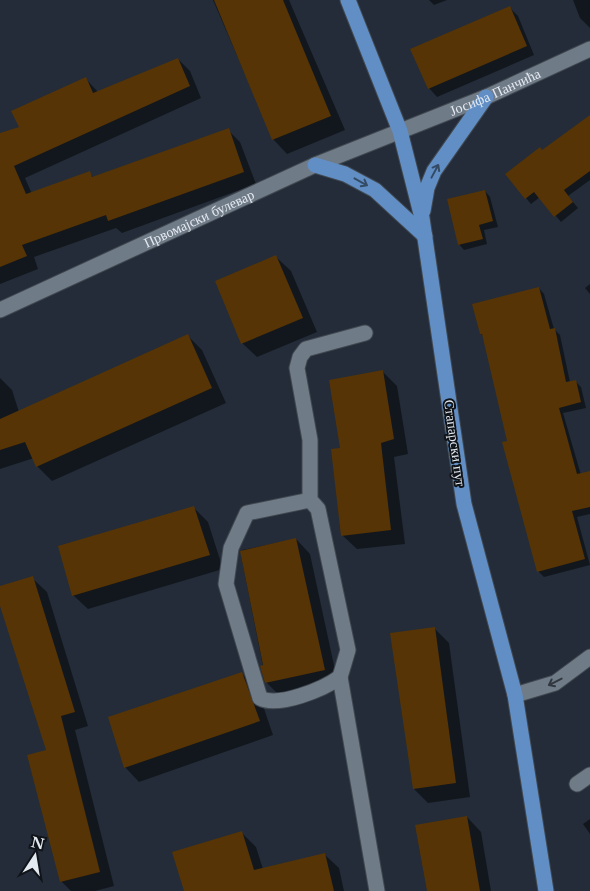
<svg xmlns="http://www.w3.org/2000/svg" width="590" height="891" font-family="'Libre Baskerville',serif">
<rect width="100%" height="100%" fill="#232c38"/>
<g fill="#0007">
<path d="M213,0h76l56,130 -58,24 -14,-15z"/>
<path d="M429,0h18l-13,5z"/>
<path d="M573,0h17v28l-10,-10z"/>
<path d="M510,8l8,8 16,39 -97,42 -8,-9z"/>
<path d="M178,59l12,12 11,27 -176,80 7,16 57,-21 5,5 134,-48 12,12 16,42 -134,49 -6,-5 -82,29 4,12 -38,15v-148l21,-8 64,-50 13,14z"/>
<path d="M590,127v53l-22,16 10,12 -17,14 -21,-25 -9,7 -5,-6 17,-46z"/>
<path d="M485,191l5,6 8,30 -14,3 3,14 -23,6 -5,-6z"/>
<path d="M276,257l15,14 26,61 -60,25 -15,-14z"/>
<path d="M590,284v10l-5,-6z"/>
<path d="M539,288l5,6 10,35 6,6 10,47 5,-1 6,6 5,21 -23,5 18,62 9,-2v41l-13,3 13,48 -46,12 -6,-6 -54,-234 -3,-3z"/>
<path d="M188,336l14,14 24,53 -174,78 -15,-15 -3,-8 -34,11v-91l12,12 7,22z"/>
<path d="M383,372l14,14 11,68 -14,3 11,87 -48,5 -15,-14v-86z"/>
<path d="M194,508l14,14 15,47 -135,40 -15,-14z"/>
<path d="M296,539l14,15 28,130 -57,13 -15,-15 -25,-127 1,-5z"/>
<path d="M32,578l15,14 41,134 -13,4 39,156 -19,5h-24l-10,-10 -14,-131 -47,-149v-14z"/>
<path d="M435,629l14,14 21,154 -42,6 -14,-14z"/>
<path d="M242,674l15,14 16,47 -134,47 -14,-15z"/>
<path d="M467,817l14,15 10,59h-63z"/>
<path d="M590,819v15l-7,-10z"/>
<path d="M242,833l14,14 7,22 61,-15 15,14 5,23h-159z"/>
</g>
<g fill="#563405">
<path d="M214,0h69l48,116 -59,24z"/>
<path d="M510,6l17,40 -99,43 -18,-40z"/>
<path d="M178,58l12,28 -176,80 12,28 64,-23 2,6 137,-49 15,44 -136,49 -2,-6 -84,30 5,11 -27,11v-134l19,-6 -8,-16 75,-34 7,16z"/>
<path d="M590,115v56l-26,19 9,12 -19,15 -20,-25 -9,7 -20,-25 35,-27 2,3z"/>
<path d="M485,190l8,31 -14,4 4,14 -25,6 -11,-46z"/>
<path d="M276,255l27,63 -62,26 -26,-63z"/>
<path d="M539,287l11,42 5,-1 11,54 10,-2 5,22 -22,6 18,66 13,-3v36l-18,4 13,48 -48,13 -35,-130 5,-1 -25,-107h-2l-8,-30z"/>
<path d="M188,334l24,54 -176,79 -11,-25 -25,8v-31z"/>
<path d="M383,370l11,69 -13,4 10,87 -50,6 -10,-87 9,-1 -11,-68z"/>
<path d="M194,506l16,49 -138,41 -14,-50z"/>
<path d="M296,538l29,132 -60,13 -5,-17 3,-1 -23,-114z"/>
<path d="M33,576l42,136 -14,4 39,156 -40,10 -33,-127 19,-5 -46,-144v-20z"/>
<path d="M435,627l21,156 -43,6 -23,-156z"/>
<path d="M242,672l18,49 -136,47 -16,-51z"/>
<path d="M467,816l13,75h-53l-12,-66z"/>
<path d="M242,831l12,39 71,-17 9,38h-150l-12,-39z"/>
</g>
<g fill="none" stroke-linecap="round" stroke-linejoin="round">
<g stroke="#404851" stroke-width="17">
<g id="minor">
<path id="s1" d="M0,310l315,-145 171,-68 104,-48"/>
<path d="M365,333l-59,16 -6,8 -3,11 13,72v60l8,9 30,141 -8,27 37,214"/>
<path d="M310,500l-63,13 -16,35 -5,36 34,114c18,10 64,-9 80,-21"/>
<path d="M515,695l40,-12 35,-26"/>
<path d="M577,784l13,-9"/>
</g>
</g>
<g stroke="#404851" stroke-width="17">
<g id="major">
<path d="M348,0l52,131 22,87 42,286 51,191 31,196"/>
<path d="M315,165l30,9 30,16 50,46"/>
<path d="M423,211l4,-23 7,-17 52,-74"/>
</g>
</g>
<use href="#minor" stroke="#707b88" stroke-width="15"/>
<use href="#major" stroke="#618fc5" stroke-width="15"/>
</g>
<defs><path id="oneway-shaft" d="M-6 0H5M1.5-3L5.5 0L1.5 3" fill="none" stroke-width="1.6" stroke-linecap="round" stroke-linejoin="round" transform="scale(1.25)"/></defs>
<g stroke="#344b66">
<use href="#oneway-shaft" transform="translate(435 171) rotate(-62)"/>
<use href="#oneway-shaft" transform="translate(361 182) rotate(29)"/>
</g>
<use stroke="#323840" href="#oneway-shaft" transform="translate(555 682) rotate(153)"/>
<g text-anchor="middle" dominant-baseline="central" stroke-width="4" stroke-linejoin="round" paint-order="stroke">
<g font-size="14" fill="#e3e9f1" stroke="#101419">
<text stroke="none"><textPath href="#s1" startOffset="541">Јосифа Панчића</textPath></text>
<text stroke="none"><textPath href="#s1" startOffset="219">Првомајски булевар</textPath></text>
<text transform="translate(455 443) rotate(82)">Стапарски пут</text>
</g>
</g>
<g transform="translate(35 856) rotate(12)" stroke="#101419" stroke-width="4" paint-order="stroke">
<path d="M0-4L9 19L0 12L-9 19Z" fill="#e3e9f1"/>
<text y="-8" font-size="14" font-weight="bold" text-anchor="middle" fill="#e3e9f1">N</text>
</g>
</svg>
